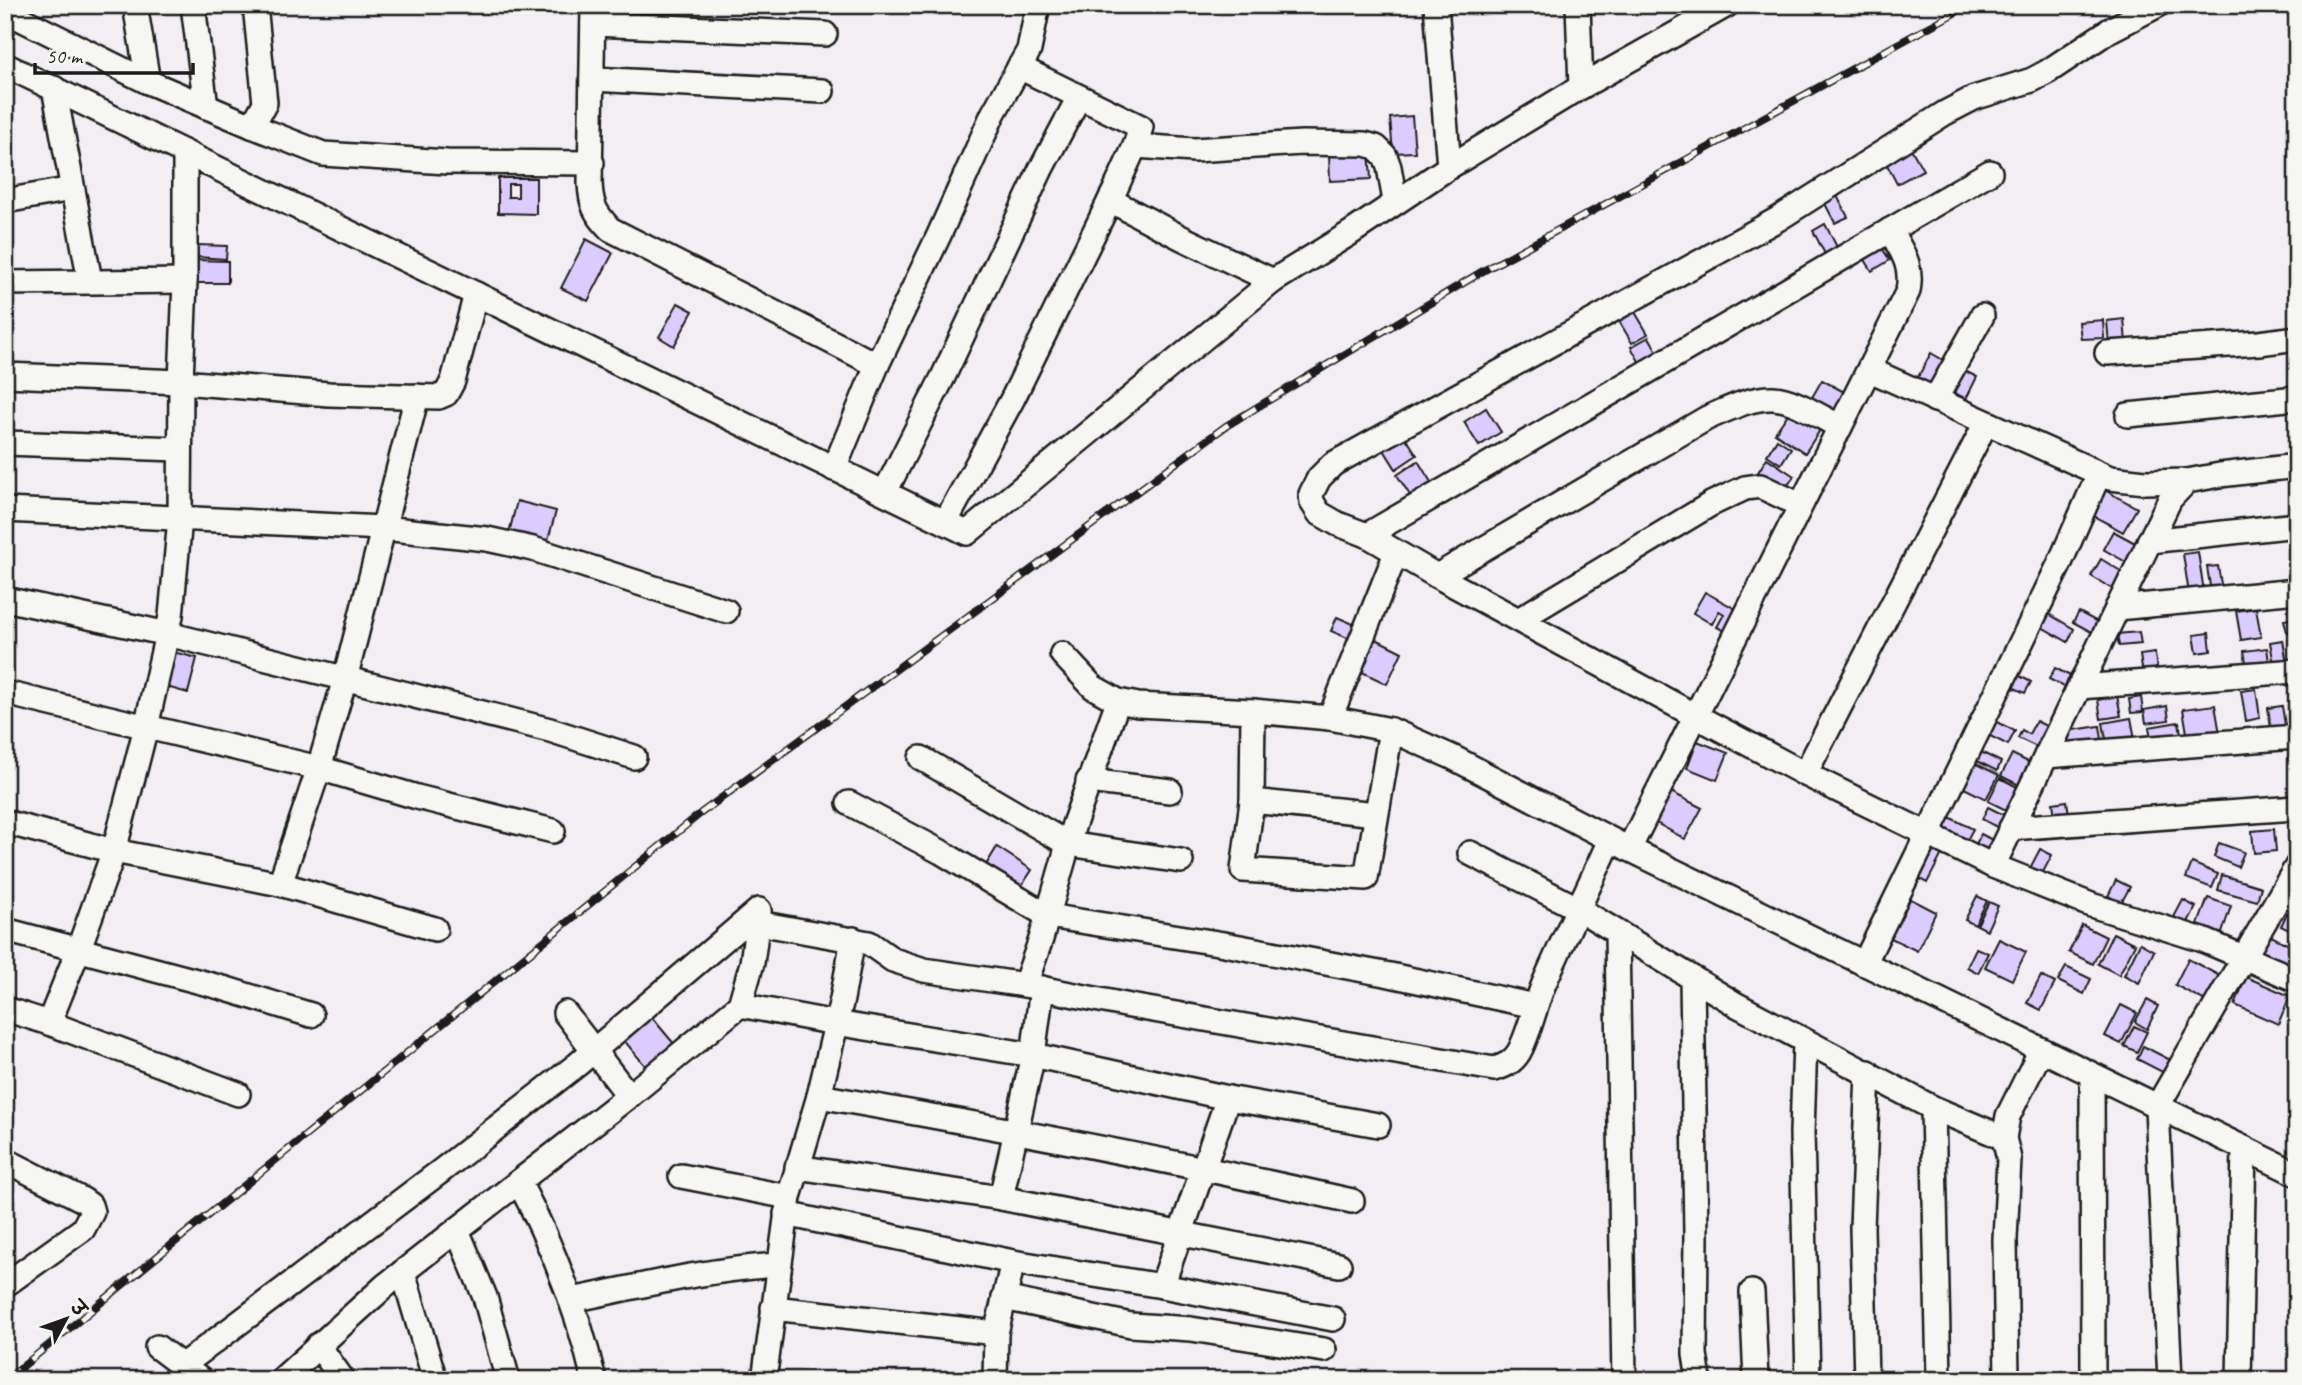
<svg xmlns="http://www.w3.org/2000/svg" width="2302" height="1385" font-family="Caveat,'Playpen Sans Deva',sans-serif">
<rect width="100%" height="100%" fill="#f1eef4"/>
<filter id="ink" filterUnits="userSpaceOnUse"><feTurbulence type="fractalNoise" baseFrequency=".0143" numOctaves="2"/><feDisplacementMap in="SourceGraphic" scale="14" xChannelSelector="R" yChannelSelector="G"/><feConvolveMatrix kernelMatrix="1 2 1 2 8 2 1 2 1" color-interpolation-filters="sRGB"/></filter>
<g filter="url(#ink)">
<g fill="#dcccfe" stroke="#1c1c1c" stroke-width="2" fill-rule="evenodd">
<path d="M1412,116l3,36 -22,1 -3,-35z"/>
<path d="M1909,145l14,25 -26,14 -13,-25z"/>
<path d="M1369,151l2,28 -41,2 -1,-27z"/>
<path d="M498,178h38v36l-38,-1zM508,184h10v13h-10z"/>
<path d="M1835,192l13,25 -13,6 -13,-25z"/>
<path d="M1825,224l12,23 -12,7 -12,-23z"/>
<path d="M586,239l27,14 -25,48 -27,-13z"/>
<path d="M197,245l30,1 -1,13 -29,-2z"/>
<path d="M1881,247l9,13 -18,11 -8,-13z"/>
<path d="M195,260l33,1v22h-33z"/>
<path d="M678,303l15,8 -19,35 -15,-9z"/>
<path d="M1632,307l16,27 -16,9 -16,-27z"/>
<path d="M2124,319l2,24 -17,2 -2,-24z"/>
<path d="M2103,320l1,18 -23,1 -2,-17z"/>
<path d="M1649,337l14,25 -18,10 -14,-25z"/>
<path d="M1931,353l17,10 -12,24 -18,-10z"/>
<path d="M1959,368l18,9 -11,22 -19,-10z"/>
<path d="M1822,380l24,13 -15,26 -24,-13z"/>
<path d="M1486,408l15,24 -22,14 -15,-24z"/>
<path d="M1790,411l30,19 -15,23 -30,-20z"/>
<path d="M1402,432l15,23 -21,14 -15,-24z"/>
<path d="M1777,439l14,9 -10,16 -14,-9z"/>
<path d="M1767,458l27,18 -10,15 -27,-17z"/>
<path d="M1418,461l16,26 -21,13 -16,-25z"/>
<path d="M2101,488l36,20 -14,24 -35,-19z"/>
<path d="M517,501l39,10 -11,40 -38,-10z"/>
<path d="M2113,531l24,13 -11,18 -23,-13z"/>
<path d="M2198,552l6,40 -15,2 -6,-40z"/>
<path d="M2101,559l23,14 -10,17 -23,-14z"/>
<path d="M2218,566l4,24 -11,2 -4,-25z"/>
<path d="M1705,592l36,20 -12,21 -12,-6 7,-13 -5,-3 -7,13 -19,-11z"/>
<path d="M2256,608l5,29 -20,3 -5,-29z"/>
<path d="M2042,610l32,19 -6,13 -33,-19z"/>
<path d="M2079,612l22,12 -6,10 -22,-12z"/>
<path d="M1337,617l21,9 -6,14 -21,-9z"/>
<path d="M2296,618l1,12 -10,2 -3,-12z"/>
<path d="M2139,632l2,12 -22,2 -2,-12z"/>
<path d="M2209,633l2,18 -14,2 -3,-18z"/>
<path d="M1376,639l26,13 -15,32 -27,-13z"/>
<path d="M2283,640l5,29 -13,2 -5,-29z"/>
<path d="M2267,648l3,21 -22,4 -4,-22z"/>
<path d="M173,652l24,6 -9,35 -25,-7z"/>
<path d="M2155,653l2,20 -14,2 -3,-20z"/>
<path d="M2055,668l19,10 -6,11 -19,-10z"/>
<path d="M2012,672l19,10 -6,11 -19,-9z"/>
<path d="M2256,689l4,29 -14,3 -5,-30z"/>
<path d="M2117,696l4,20 -20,3 -3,-19z"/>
<path d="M2141,697l2,15 -12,1 -2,-14z"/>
<path d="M2215,705l5,29 -32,5 -5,-30z"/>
<path d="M2167,706l2,14 -23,3 -2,-13z"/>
<path d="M2282,706l4,25 -14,3 -4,-26z"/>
<path d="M1989,718l26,13 -7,14 -26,-13z"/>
<path d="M2131,718l4,21 -28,5 -4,-21z"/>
<path d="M2036,721l10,5 -7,13 8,4 -4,7 -25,-12 4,-8 7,4z"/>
<path d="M2179,722l3,17 -30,4 -3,-16z"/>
<path d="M2100,726l3,20 -39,6 -4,-20z"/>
<path d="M1697,741l31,12 -11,27 -30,-12z"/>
<path d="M1975,749l26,13 -4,9 -26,-13z"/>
<path d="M2012,754l26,13 -11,22 -26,-13z"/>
<path d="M1968,760l31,15 -13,24 -30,-15z"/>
<path d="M2000,778l25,13 -11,23 -26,-13z"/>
<path d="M1669,791l33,17 -17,31 -32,-18z"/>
<path d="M2067,801l3,20 -14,2 -3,-20z"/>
<path d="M1988,807l22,11 -6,13 -22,-12z"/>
<path d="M1943,814l30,15 -7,13 -30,-15z"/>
<path d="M2274,829l2,22 -22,2 -2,-22z"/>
<path d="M1981,834l17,9 -6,11 -17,-8z"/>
<path d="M2219,843l25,9 -6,15 -24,-10z"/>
<path d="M1926,846l16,8 -15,29 -15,-8z"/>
<path d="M997,847l35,23 -11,17 -35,-22z"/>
<path d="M2040,849l12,6 -12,23 -12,-6z"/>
<path d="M2192,863l26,11 -6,14 -26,-10z"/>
<path d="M2222,875l39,12 -4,14 -39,-11z"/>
<path d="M2116,880l14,7 -9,16 -13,-7z"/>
<path d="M1977,896l10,5 -12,24 -10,-5z"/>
<path d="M1907,897l29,15 -19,39 -30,-15z"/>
<path d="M2208,898l23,8 -11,33 -24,-9z"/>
<path d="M2183,900l13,7 -9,17 -13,-7z"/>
<path d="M1989,902l9,4 -11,24 -10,-5z"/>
<path d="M2287,913l10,5v16l-16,-8z"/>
<path d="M2082,925l24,12 -13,27 -24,-12z"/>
<path d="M2113,933l22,11 -16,31 -21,-11z"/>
<path d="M2267,934l30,15v21l-41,-11z"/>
<path d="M1999,939l27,13 -14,28 -27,-13z"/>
<path d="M2140,943l14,8 -15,32 -15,-8z"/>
<path d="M1976,948l12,5 -10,20 -11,-6z"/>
<path d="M2188,959l34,18 -13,26 -34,-18z"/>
<path d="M2066,967l25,12 -7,15 -26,-13z"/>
<path d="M2041,976l14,7 -14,27 -14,-7z"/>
<path d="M2246,977l44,19 -12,28 -43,-19z"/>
<path d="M2147,1000l11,6 -11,23 -12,-7z"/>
<path d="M2121,1005l16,8 -16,31 -16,-8z"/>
<path d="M649,1014l31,37 -27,24 -32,-38z"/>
<path d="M2134,1026l13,6 -10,20 -13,-6z"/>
<path d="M2143,1046l37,19 -6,13 -37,-19z"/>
</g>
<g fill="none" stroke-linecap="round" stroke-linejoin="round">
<g stroke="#1c1c1c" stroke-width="28">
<g id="minor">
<path d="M135,5l13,77"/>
<path d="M193,5l13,102"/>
<path d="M593,5l-3,178c1,22 5,30 20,46l267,136"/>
<path d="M1436,5l13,162"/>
<path d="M1578,5l3,82"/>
<path d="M2158,5l-48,25 -63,42 -15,8 -58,18 -29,15 -167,106 -445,245 -14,14 -8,16 1,8 7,11 19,11 29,11 70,41 257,139 111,59 188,92 98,39 112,35 94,40"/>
<path d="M5,11l141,70 106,45 71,28 124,8 145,1"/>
<path d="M593,24l232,10"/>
<path d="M5,65l962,468 306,-252 76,-47 100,-67 132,-80 146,-82"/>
<path d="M592,79l230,12"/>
<path d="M54,88l36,193"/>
<path d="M252,126l13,-23 -10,-98"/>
<path d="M1135,146l59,4 108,-7 63,1 11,3 9,9 4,11 6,34"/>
<path d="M1110,200l72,38 91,43"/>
<path d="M5,201l67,-12"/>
<path d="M5,283l180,-2"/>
<path d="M2107,353l152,-10 38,-5"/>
<path d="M1870,370l240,108 35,4 42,-1"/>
<path d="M5,375l176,7 148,12 110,3 7,-3 7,-13 23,-87"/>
<path d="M1935,400l47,-84"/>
<path d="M2128,415l169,-17"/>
<path d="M5,443l174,6"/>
<path d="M834,469l43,-104 62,-130 54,-121 36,-64 9,-45"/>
<path d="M885,492l58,-115 98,-208 38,-72"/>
<path d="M5,510l378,18 104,11 46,10 193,62"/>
<path d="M946,521l67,-123 102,-208 20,-44 6,-19 -122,-60"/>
<path d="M1367,535l623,-363"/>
<path d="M2149,541l148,-16"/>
<path d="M1437,576l270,-158c67,-30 70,-26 133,9"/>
<path d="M5,599l163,35 382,96 84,27"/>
<path d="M2117,608l180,-17"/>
<path d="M1520,619l191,-115 34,-16 15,-2 40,19"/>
<path d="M1062,654l31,33 25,14 20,4 115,6 77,7 61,12 61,27 177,92 668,325"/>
<path d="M2079,687l218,-16"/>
<path d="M5,693l314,75 98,29 136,34"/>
<path d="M1253,711l-1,90 -9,69 123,8 25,-148"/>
<path d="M1330,718l66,-165"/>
<path d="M2046,756l251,-19"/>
<path d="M921,758l147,86 113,17"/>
<path d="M1805,774l181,-351"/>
<path d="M1088,781l82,10"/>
<path d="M1252,801l124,13"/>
<path d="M849,803l92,49 107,64 176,28 166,31 145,31"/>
<path d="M5,822l109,29 166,33 155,45"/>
<path d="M2011,828l286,-20"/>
<path d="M1629,849l279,-558c5,-26 -6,-39 -18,-61"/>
<path d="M1470,853l109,56 158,96 196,103 71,30"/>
<path d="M1993,866l177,-367 17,-18 33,-6 77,-9"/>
<path d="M280,884l39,-116 26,-89 72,-283"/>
<path d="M758,923l111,20 24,17 31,10 101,15 105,21 364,63c11,-3 19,-7 25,-17 10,-18 16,-46 24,-66 21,-49 45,-97 67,-146"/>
<path d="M5,930l218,58 88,27"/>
<path d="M1617,933l7,447"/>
<path d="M1864,964l195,-399 40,-91"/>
<path d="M1692,979l4,255 -1,120 4,26"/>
<path d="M1025,985l16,-46 33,-115 44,-123"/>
<path d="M740,1005l95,18 198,32 195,43 150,27"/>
<path d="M5,1009l44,14 189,71"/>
<path d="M565,1013l64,83"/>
<path d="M49,1023l30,-75 35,-97 32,-124 25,-111 9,-98 1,-136 4,-101v-128"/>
<path d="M1805,1041l-3,92 6,247"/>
<path d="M2092,1075l1,305"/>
<path d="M819,1096l23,-97 11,-60"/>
<path d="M1933,1108l6,272"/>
<path d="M5,1160l78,40 7,5 2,7 -9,17 -78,56"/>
<path d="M797,1167l204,31 338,67"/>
<path d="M681,1176l108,21"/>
<path d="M519,1182c33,63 59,128 75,198"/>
<path d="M1001,1198l32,-143 9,-67"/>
<path d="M786,1214l227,48 149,24 171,33"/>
<path d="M457,1230l28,67 23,83"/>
<path d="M403,1272l32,108"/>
<path d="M1162,1286l66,-188"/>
<path d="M1752,1292l4,88"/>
<path d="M1004,1298l127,27 60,4 133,21"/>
<path d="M572,1300c68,-14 137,-31 207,-35"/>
<path d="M773,1308l223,25"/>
<path d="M318,1345l25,35"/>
<path d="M157,1347l44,33"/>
<path d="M183,1365l258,-194 137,-107 181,-154"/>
<path d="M281,1380l105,-95 243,-189 111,-91 12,-42 7,-52"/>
<path d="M764,1380l25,-183 30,-101c179,31 356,65 533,105"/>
<path d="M995,1380l1,-47 17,-71"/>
<path d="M1866,1380l-4,-152 6,-156"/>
<path d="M2007,1380l-2,-141 4,-80 -5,-21 4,-22 33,-66"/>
<path d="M2170,1380l-13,-273 140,-241"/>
<path d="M2239,1380l5,-232"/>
</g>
</g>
<use href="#minor" stroke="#f6f6f2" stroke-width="23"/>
<g stroke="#1c1c1c" stroke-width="8">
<path id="rail" d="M6,1380l695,-567 525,-387 257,-155 486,-266"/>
</g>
<use href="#rail" stroke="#f6f6f2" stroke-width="5" stroke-dasharray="16" stroke-linecap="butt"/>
</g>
</g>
<rect width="2302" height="1385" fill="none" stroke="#f6f6f2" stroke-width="28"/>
<rect x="14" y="14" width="2274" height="1357" fill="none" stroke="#1c1c1c" stroke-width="2.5" filter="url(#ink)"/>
<g transform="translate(66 1319) rotate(49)" stroke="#f6f6f2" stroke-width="5" paint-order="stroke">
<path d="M0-5L12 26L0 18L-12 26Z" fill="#1c1c1c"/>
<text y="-10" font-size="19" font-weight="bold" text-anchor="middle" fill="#1c1c1c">उ</text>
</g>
<path d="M35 63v10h158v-10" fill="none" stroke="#1c1c1c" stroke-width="3.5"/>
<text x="46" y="63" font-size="21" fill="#1c1c1c" stroke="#f6f6f2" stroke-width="5" paint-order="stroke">50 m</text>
</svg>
